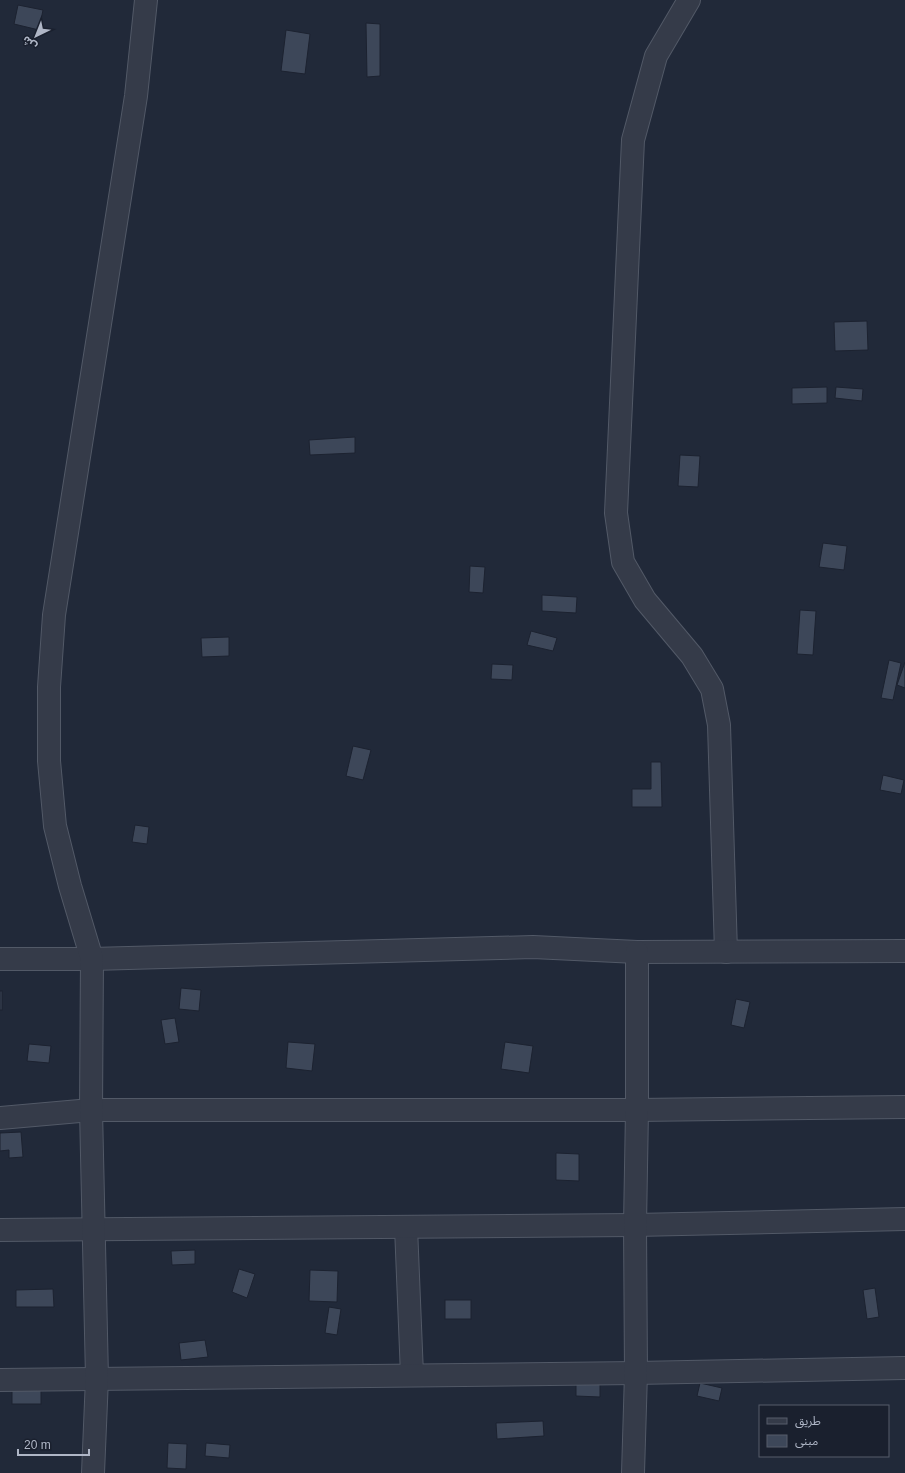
<svg xmlns="http://www.w3.org/2000/svg" width="905" height="1473" font-family="Arial,'Noto Sans Arabic',sans-serif">
<rect width="100%" height="100%" fill="#212939"/>
<g fill="#3d4759" stroke="#1c2230">
<path d="M18,5l25,5 -4,20 -25,-6z"/>
<path d="M366,23l14,1v52l-13,1z"/>
<path d="M286,30l24,4 -5,40 -24,-3z"/>
<path d="M867,321l1,29 -33,1 -1,-29z"/>
<path d="M827,387v16l-35,1v-16z"/>
<path d="M836,387l27,2 -1,12 -27,-3z"/>
<path d="M355,437v16l-45,2 -1,-15z"/>
<path d="M680,455l20,1 -2,31 -20,-1z"/>
<path d="M823,543l24,3 -3,24 -25,-3z"/>
<path d="M470,566l15,1 -2,26 -14,-1z"/>
<path d="M542,595l35,2 -1,16 -34,-2z"/>
<path d="M800,610l16,1 -3,44 -16,-1z"/>
<path d="M531,631l26,7 -4,13 -26,-6z"/>
<path d="M229,637v19l-27,1 -1,-19z"/>
<path d="M889,660l12,3 -8,37 -12,-2z"/>
<path d="M905,662v26l-8,-3z"/>
<path d="M492,664l21,1 -1,15 -21,-1z"/>
<path d="M353,746l18,4 -8,30 -17,-4z"/>
<path d="M651,762h10l1,45h-30v-18h19z"/>
<path d="M883,775l21,5 -3,14 -21,-4z"/>
<path d="M135,825l14,2 -2,17 -15,-2z"/>
<path d="M181,988l20,2 -2,21 -20,-2z"/>
<rect x="0" y="991" width="2" height="19"/>
<path d="M736,999l14,3 -6,26 -13,-3z"/>
<path d="M175,1018l4,24 -14,2 -4,-24z"/>
<path d="M288,1042l27,2 -3,27 -26,-3z"/>
<path d="M505,1042l28,4 -4,27 -28,-4z"/>
<path d="M29,1044l22,2 -2,17 -22,-2z"/>
<path d="M21,1132l2,25 -14,1v-8l-9,1v-18z"/>
<path d="M556,1153l23,1v27l-23,-1z"/>
<path d="M195,1250v14l-23,1 -1,-14z"/>
<path d="M239,1269l16,5 -8,24 -15,-6z"/>
<path d="M310,1270l28,1 -1,31 -28,-1z"/>
<path d="M875,1288l4,29 -12,2 -4,-29z"/>
<path d="M53,1289l1,18h-38v-17z"/>
<rect x="445" y="1300" width="26" height="19"/>
<path d="M329,1307l12,2 -4,26 -12,-2z"/>
<path d="M205,1340l3,17 -27,3 -2,-17z"/>
<path d="M576,1383h24v14l-24,-1z"/>
<path d="M700,1383l22,5 -3,13 -22,-5z"/>
<rect x="12" y="1390" width="29" height="14"/>
<path d="M543,1421l1,15 -47,3 -1,-16z"/>
<path d="M168,1443l19,1 -1,25 -19,-1z"/>
<path d="M206,1443l24,2 -1,13 -24,-2z"/>
</g>
<g fill="none" stroke-linecap="round" stroke-linejoin="round">
<g stroke="#525967" stroke-width="24">
<g id="minor">
<path d="M689,0l-33,56 -23,84 -17,373 7,49 22,38 47,56 20,33 7,36 7,227"/>
<path d="M0,959h92l441,-12 104,5 268,-1"/>
<path d="M0,1118l91,-8h546l268,-3"/>
<path d="M406,1227l6,148"/>
<path d="M0,1230l635,-5 270,-6"/>
<path d="M0,1380l636,-7 269,-5"/>
<path d="M93,1473l4,-95 -6,-268 1,-151 -22,-73 -15,-60 -6,-65v-74l5,-72 82,-519 10,-96"/>
<path d="M633,1473l3,-100 -1,-148 2,-115v-158"/>
</g>
</g>
<use href="#minor" stroke="#353b49" stroke-width="22"/>
</g>
<rect x="759" y="1405" width="130" height="52" fill="#1a202e" stroke="#565c6b"/>
<rect x="767" y="1418" width="20" height="6" fill="#353b49" stroke="#565c6b"/>
<text x="795" y="1425" font-size="12" fill="#afb6c6">طريق</text>
<rect x="767" y="1435" width="20" height="12" fill="#3d4759" stroke="#565c6b"/>
<text x="795" y="1445" font-size="12" fill="#afb6c6">مبنى</text>
<g transform="translate(36 36) rotate(223)" stroke="#1a202e" stroke-width="3" paint-order="stroke">
<path d="M0-3L7 15L0 10L-7 15Z" fill="#afb6c6"/>
<text y="-6" font-size="11" font-weight="bold" text-anchor="middle" fill="#afb6c6">ش</text>
</g>
<path d="M18 1449v6h71v-6" fill="none" stroke="#afb6c6" stroke-width="2"/>
<text x="24" y="1449" font-size="12" fill="#afb6c6" stroke="#1a202e" stroke-width="3" paint-order="stroke">20 m</text>
</svg>
